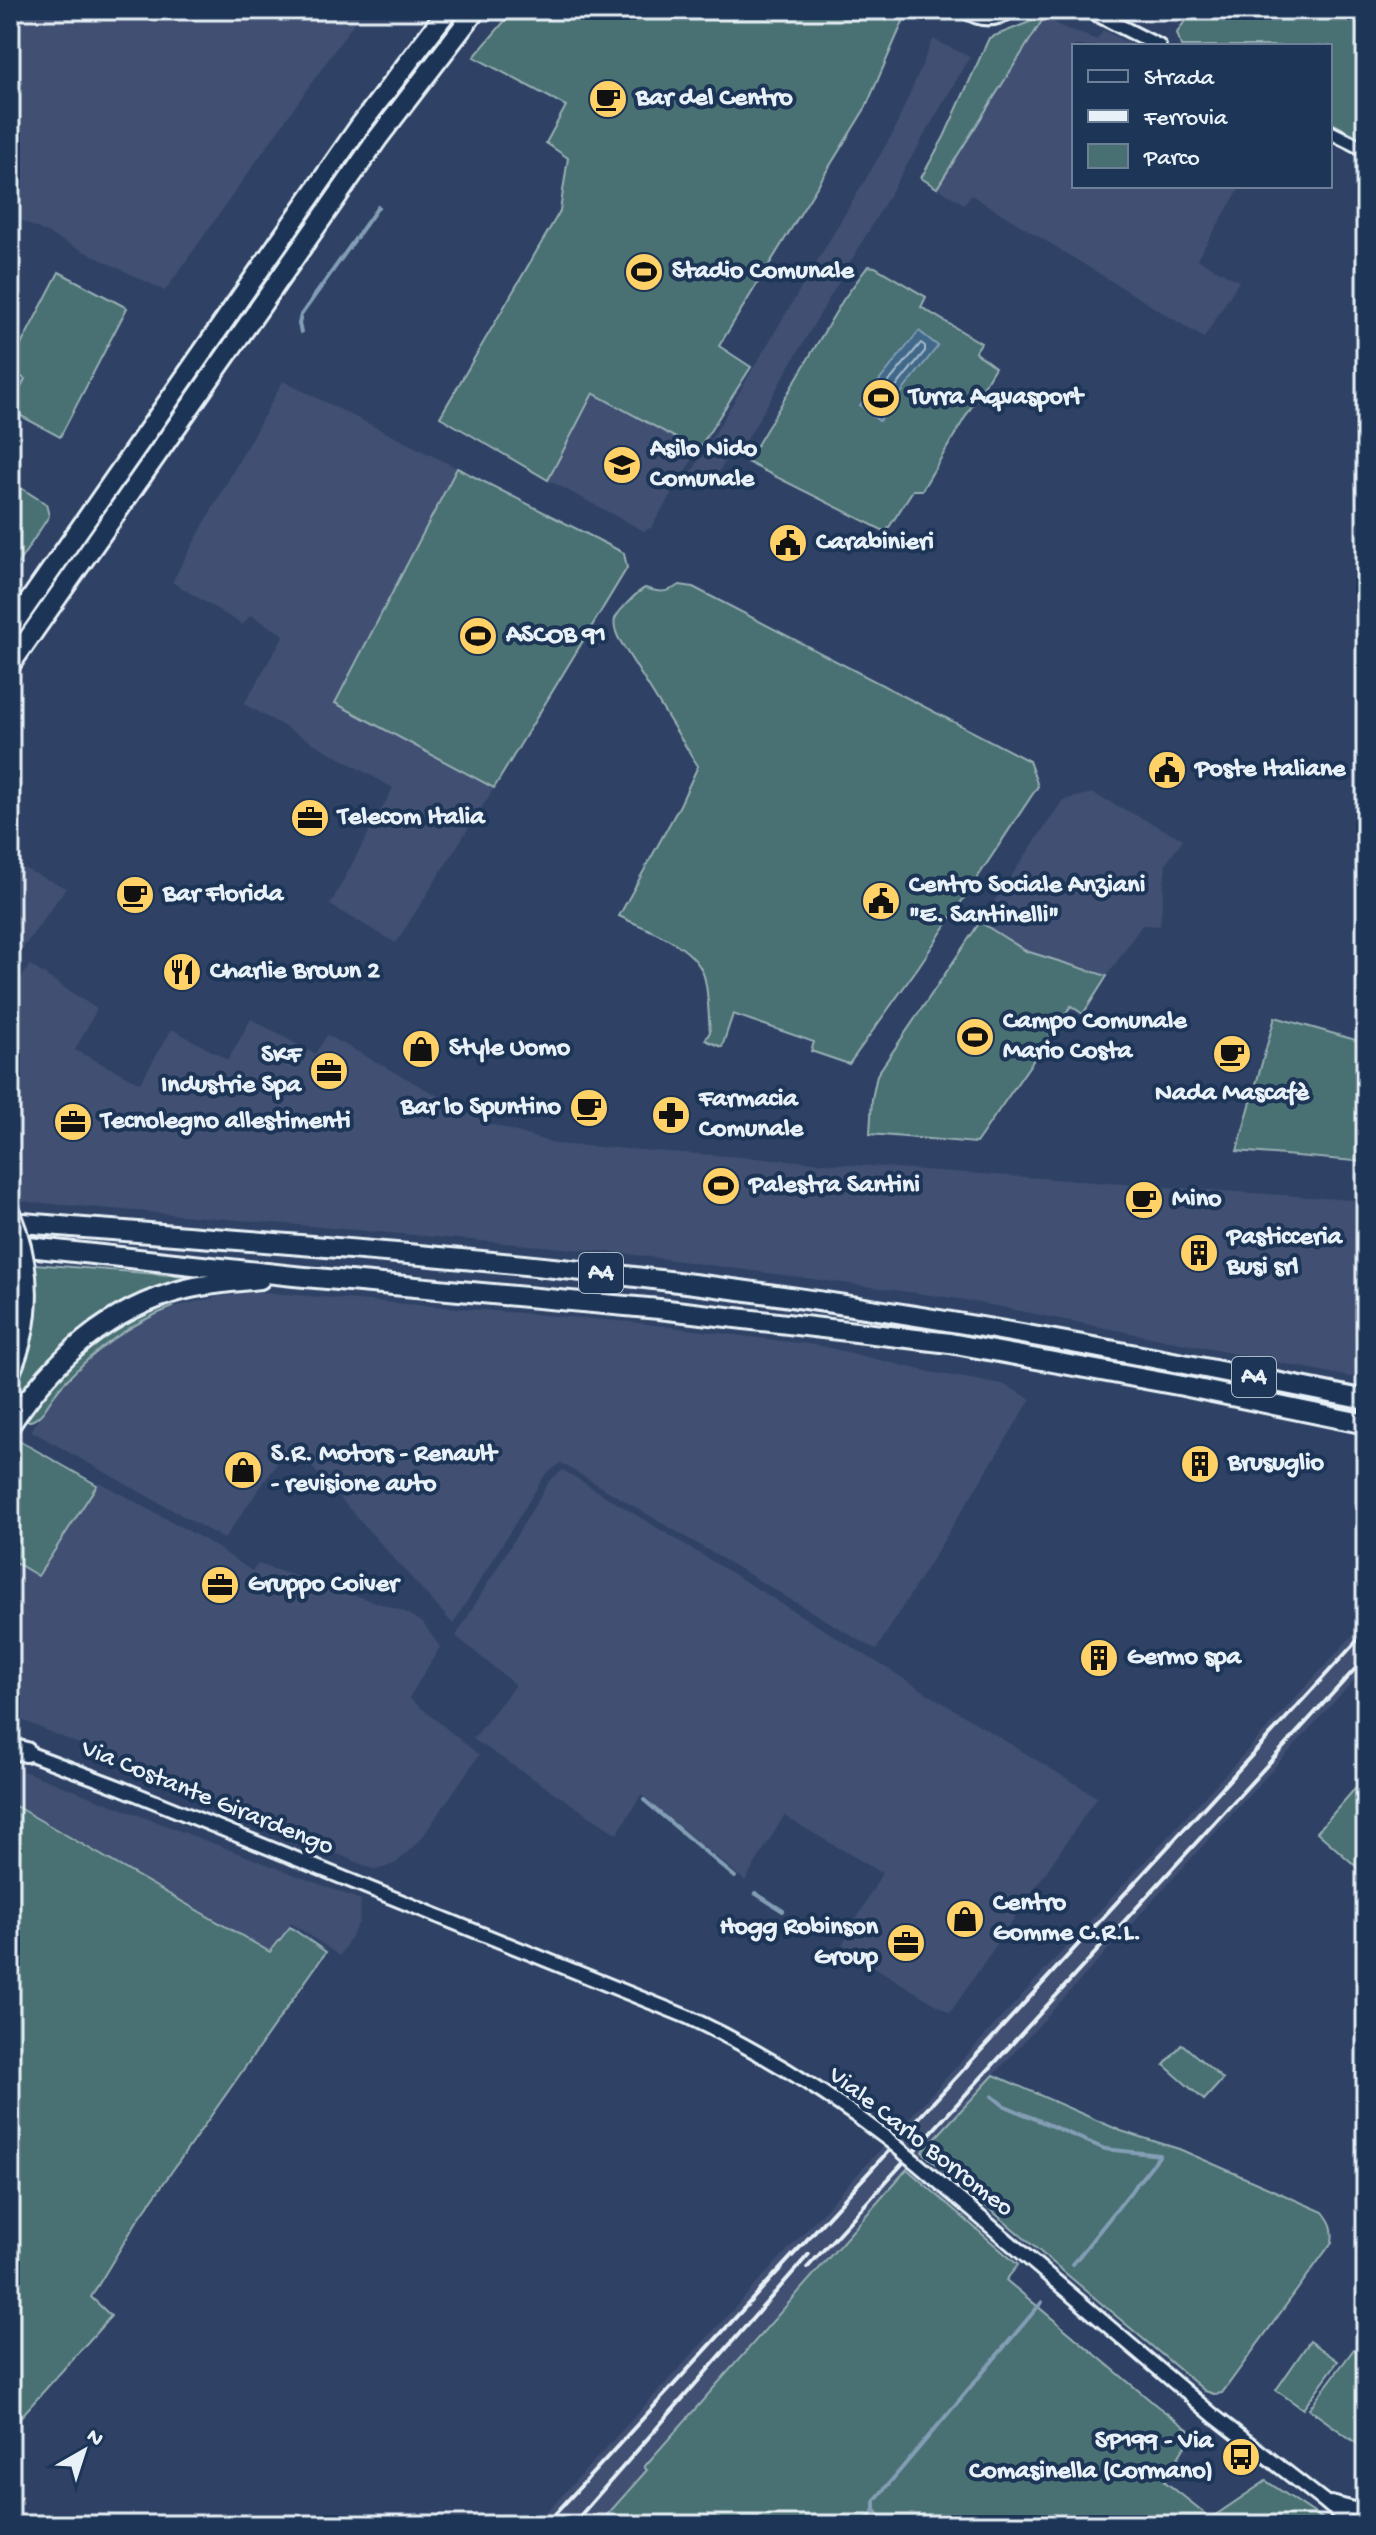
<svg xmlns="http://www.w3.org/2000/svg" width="1376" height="2535" font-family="'Gochi Hand',sans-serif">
<rect width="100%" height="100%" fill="#2f4265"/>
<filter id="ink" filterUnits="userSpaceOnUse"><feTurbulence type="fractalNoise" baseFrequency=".0125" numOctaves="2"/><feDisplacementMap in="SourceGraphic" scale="16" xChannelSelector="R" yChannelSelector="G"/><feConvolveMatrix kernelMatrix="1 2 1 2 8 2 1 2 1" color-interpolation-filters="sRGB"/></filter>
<g filter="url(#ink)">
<g fill="#3f4f72">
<path d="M10,10h353l-198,281 -155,-76z"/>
<path d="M1045,16l15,10 37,14 6,-10 32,16h-61v140h167l-44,73 42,22 -35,57 -233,-143 -7,9 -27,-16z"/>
<path d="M933,39l37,18 -231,396 -8,-2 -23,40 -21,-11 206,-347z"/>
<path d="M283,381l174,87 -121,235 158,85 -98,155 -66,-38 63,-117 -149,-84 40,-69 -34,-20 -7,10 -71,-43z"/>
<path d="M593,393l105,57 -47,78 -7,3 -96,-51z"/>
<path d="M1092,793l91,46 -17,25 -6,62 -18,-1 -35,51 -81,-25 -46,-29 83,-122z"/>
<path d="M21,867l45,21 -56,78v-87z"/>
<path d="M30,965l67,44 -22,41 65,33 32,-54 56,31 23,-41 64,35 12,-19 161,88 68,21 810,57v179l-406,-81 -339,-46 -602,-52 -9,-18v-189z"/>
<path d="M259,1292l372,30 191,24 112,27 69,11 28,15 -155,251 -315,-187 -16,12 -92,149 -162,-180 -67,95 -193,-108 24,-39 19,-20 21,-21 43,-29 35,-15 44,-10z"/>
<path d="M563,1470l534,327 -147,216 -109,-66 41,-74 -98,-57 -39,65 -104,-86 -24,39 -144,-95 42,-54 -59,-49 94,-156z"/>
<path d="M99,1482l108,59 45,30 6,-7 145,47 20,12 17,24 -31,51 70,57 -58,84 -25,24 -12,5 -11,1 -363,-154v-156l29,17z"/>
<path d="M1366,1621v46l-530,581 -191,218 3,4 -50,55h-63z"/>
<path d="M10,1766l351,134 -2,22 -19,34 -49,-33 -1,4 -20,25 -260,-149z"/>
</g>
<g fill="#486f72" stroke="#98b0b5" stroke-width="2">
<path d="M514,10h394l-42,97 -147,239 32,21 -53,83 -105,-57 -45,87 -108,-63 120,-206 8,-53 -22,-15 20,-37 -92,-49z"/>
<path d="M1192,10h174v123l-3,6 -33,-17v-76h-149l-4,-13z"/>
<path d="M1045,16l-108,172 -16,-10 23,-41 45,-99z"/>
<path d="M868,266l7,1 51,30 -5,10 60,36 -6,9 20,15 -73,123h-9l-27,42 -139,-70 96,-162z"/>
<path d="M59,272l68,36 -67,129 -50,-27 15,-31 -15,-8v-5z"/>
<path d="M457,468l167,85 3,15 -133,220 -159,-85z"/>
<path d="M10,481l36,23 3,12 -36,55 -3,-1z"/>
<path d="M680,585l13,2 336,174 9,25 -119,180 -70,98 -38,-13 3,-9 -81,-28 -11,33 -17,-7 5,-8c-2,-18 -1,-39 -6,-56 -10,-32 -57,-46 -85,-60l61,-111 18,-39 -79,-127c-3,-6 -6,-13 -4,-20 4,-9 22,-27 30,-31 15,5 21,5 35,-3z"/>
<path d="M980,922l46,29 81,25 -24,38 -12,-8 -95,137 -106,-9 2,-35 5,-24z"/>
<path d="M1275,1017l91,26v119l-129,-11z"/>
<path d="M10,1262l184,15 -1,3 -136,75 -26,26 -17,23 108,-82 46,-21 5,6c-45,17 -80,44 -112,79 -9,9 -16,29 -28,34 -8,4 -16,-4 -23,-7z"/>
<path d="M11,1436l86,49 -59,91 -28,-17z"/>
<path d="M1366,1776v99l-49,-43z"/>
<path d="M10,1803l260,149 20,-25 36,25 -189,269 -46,76 20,19 -101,113z"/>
<path d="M1182,2044l41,35 -19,21 -40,-35z"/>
<path d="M994,2075l127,56 58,18 144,63c8,10 11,17 9,30l-110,151 -8,1 -9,-3 -283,-239z"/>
<path d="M907,2169l111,96 -12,15 151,126 36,27 -29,48 47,37 55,-37 66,44h-734l49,-55 -3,-3z"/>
<path d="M1310,2341l28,20 -35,48 -27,-19z"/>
<path d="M1354,2349l12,8v93l-57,-41z"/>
</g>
<path fill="#406788" stroke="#839eb5" stroke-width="2" d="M919,331l19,15 -59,75 -19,-16z"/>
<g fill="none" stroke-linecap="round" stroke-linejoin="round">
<path stroke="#a5bacb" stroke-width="2" d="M921,343l4,3v5l-45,56h-5l-2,-6z"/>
<g stroke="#839eb5" stroke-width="4">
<path d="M301,332l-2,-8 2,-9 77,-108"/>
<path d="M644,1800l91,77"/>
<path d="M755,1893l28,18"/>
<path d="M992,2096l11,9 102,44 55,6 -87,109"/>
<path d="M862,2525l13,-15"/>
<path d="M887,2525l-12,-15v-10l167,-198"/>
</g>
<g stroke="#e8f1f8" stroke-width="18">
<g id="minor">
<path d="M964,10c16,11 32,11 48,0"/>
<path d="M1088,10l71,36"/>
<path d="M1330,132l36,18"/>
<path d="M20,1750l101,38 569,230c72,34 137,74 200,123"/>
<path d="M914,2161l300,255 110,85 28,24"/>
<path d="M1331,2503l35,9"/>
</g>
</g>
<g stroke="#e8f1f8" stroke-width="24">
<g id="highway">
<path d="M10,629l349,-502 89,-117"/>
<path d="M10,665l368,-527 98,-128"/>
<path d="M10,1222c233,19 467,34 699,64 221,28 439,70 657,114"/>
<path d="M10,1245l284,31 365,33 291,34 233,43 183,38"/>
<path d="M10,1425c44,-66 97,-116 176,-136 24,-6 49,-7 74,-10"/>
<path d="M10,1748l16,4"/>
</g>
</g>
<use href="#minor" stroke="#1d3557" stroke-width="12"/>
<use href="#highway" stroke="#1d3557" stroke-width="18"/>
<g stroke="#e8f1f8" stroke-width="4">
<path d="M807,2268l559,-611"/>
<path d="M545,2525l821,-894"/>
<path d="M572,2525l237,-271"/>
</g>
<g stroke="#e8f1f8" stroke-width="18" stroke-linecap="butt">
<path id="minor-bridge" d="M890,2141l24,20"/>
</g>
<g stroke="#e8f1f8" stroke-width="24" stroke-linecap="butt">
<path id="highway-bridge" d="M10,1213c22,53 23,108 0,160"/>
</g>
<use href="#minor-bridge" stroke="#1d3557" stroke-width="12"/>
<use href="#highway-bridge" stroke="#1d3557" stroke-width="18"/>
</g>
</g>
<defs>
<g id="cafe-disc" transform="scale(2)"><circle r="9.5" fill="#ffd166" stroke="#1d3557"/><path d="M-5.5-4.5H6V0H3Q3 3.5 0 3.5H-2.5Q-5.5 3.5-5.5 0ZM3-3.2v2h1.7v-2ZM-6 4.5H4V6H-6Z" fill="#111"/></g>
<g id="stadium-disc" transform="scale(2)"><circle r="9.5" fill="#ffd166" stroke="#1d3557"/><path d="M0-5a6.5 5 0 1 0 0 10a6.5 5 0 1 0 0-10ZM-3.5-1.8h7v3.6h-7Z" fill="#111"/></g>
<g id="school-disc" transform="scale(2)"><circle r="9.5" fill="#ffd166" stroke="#1d3557"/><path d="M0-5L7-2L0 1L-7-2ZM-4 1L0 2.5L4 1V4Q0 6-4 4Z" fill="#111"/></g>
<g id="civic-disc" transform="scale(2)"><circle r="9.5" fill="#ffd166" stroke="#1d3557"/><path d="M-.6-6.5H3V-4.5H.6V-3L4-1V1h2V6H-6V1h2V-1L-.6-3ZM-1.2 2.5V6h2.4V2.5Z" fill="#111"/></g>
<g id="office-disc" transform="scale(2)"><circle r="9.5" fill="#ffd166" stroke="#1d3557"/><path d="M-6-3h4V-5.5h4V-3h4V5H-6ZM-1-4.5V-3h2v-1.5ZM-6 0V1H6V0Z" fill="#111"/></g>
<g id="restaurant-disc" transform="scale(2)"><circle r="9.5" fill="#ffd166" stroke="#1d3557"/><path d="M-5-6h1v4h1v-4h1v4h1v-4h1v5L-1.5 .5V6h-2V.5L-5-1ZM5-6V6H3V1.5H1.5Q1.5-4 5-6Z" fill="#111"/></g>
<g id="shop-disc" transform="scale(2)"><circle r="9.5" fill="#ffd166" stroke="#1d3557"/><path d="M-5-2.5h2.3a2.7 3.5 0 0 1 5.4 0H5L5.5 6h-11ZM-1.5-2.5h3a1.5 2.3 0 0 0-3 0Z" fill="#111"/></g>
<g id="pharmacy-disc" transform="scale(2)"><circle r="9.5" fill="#ffd166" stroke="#1d3557"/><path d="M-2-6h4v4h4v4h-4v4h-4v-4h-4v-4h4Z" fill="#111"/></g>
<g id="building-disc" transform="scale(2)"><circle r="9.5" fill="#ffd166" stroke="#1d3557"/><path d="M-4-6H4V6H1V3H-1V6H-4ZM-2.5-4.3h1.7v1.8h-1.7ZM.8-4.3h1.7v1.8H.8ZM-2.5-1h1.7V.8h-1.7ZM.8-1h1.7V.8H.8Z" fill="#111"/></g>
<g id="bus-disc" transform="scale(2)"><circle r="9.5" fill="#ffd166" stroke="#1d3557"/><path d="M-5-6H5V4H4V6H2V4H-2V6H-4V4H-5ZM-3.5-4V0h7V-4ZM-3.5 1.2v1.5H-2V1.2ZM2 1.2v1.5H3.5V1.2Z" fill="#111"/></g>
</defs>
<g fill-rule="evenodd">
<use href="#cafe-disc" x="608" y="99"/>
<use href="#stadium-disc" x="644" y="272"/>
<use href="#stadium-disc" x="881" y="398"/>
<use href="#school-disc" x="622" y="465"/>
<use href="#civic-disc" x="788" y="543"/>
<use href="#stadium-disc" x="478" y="636"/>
<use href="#civic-disc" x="1167" y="770"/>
<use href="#office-disc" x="310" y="818"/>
<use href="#cafe-disc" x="135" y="895"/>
<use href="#civic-disc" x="881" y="901"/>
<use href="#restaurant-disc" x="182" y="972"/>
<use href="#stadium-disc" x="975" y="1037"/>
<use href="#shop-disc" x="421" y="1049"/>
<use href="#cafe-disc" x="1232" y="1054"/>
<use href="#office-disc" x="329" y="1071"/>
<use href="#cafe-disc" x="589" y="1108"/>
<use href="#pharmacy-disc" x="671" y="1115"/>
<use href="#office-disc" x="73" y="1122"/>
<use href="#stadium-disc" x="721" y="1186"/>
<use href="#cafe-disc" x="1144" y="1200"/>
<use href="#building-disc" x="1199" y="1253"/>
<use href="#building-disc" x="1200" y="1464"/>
<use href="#shop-disc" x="243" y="1470"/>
<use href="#office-disc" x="220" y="1585"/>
<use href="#building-disc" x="1099" y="1658"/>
<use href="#shop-disc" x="965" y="1919"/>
<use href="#office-disc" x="906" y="1943"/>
<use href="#bus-disc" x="1241" y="2457"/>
</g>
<g text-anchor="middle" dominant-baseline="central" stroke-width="8" stroke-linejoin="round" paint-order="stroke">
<g fill="#1d3557" stroke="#abb9c8" stroke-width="2">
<rect x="579" y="1253" width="44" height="40" rx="6"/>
<rect x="1232" y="1357" width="44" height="40" rx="6"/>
</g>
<g font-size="24" font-weight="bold" fill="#e8f1f8">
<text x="601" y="1273">A4</text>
<text x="1254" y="1377">A4</text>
</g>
<g font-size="26" font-weight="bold" fill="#e8f1f8" stroke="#1d3557" text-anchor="start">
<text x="636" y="99">Bar del Centro</text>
<text x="672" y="272">Stadio Comunale</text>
<text x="909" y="398">Turra Aqvasport</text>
<text x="650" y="450">Asilo Nido<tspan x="650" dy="30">Comunale</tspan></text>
<text x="816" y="543">Carabinieri</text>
<text x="506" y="636">ASCOB 91</text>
<text x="1195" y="770">Poste Italiane</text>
<text x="338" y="818">Telecom Italia</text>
<text x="909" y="886">Centro Sociale Anziani<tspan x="909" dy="30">"E. Santinelli"</tspan></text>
<text x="163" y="895">Bar Florida</text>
<text x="210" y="972">Charlie Brown 2</text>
<text x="1003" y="1022">Campo Comunale<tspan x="1003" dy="30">Mario Costa</tspan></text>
<text x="449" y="1049">Style Uomo</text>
<text x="301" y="1056" text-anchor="end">SKF<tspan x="301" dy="30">Industrie Spa</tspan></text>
<text x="1232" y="1094" text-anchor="middle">Nada Mascafè</text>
<text x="699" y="1100">Farmacia<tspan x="699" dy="30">Comunale</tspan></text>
<text x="561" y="1108" text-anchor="end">Bar lo Spuntino</text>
<text x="101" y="1122">Tecnolegno allestimenti</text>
<text x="749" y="1186">Palestra Santini</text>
<text x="1172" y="1200">Mino</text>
<text x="1227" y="1238">Pasticceria<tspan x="1227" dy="30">Busi srl</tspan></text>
<text x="271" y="1455">S.R. Motors - Renault<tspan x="271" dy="30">- revisione auto</tspan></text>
<text x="1228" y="1464">Brusuglio</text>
<text x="248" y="1585">Gruppo Coiver</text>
<text x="1127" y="1658">Germo spa</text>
<text x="993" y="1904">Centro<tspan x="993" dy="30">Gomme C.R.L.</tspan></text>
<text x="878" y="1928" text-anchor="end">Hogg Robinson<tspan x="878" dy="30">Group</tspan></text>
<text x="1213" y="2442" text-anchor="end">SP199 - Via<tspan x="1213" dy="30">Comasinella (Cormano)</tspan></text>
</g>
<g font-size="26" fill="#e8f1f8" stroke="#1d3557">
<text transform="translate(207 1799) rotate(22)">Via Costante Girardengo</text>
<text transform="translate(920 2143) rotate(38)">Viale Carlo Borromeo</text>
</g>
</g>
<rect width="1376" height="2535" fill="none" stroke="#1d3557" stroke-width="40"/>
<rect x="20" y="20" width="1336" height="2495" fill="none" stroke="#e8f1f8" stroke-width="3" filter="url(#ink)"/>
<rect x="1072" y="44" width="260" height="144" fill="#1d3557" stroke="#6e8097" stroke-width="2"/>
<rect x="1088" y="70" width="40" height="12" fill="#1d3557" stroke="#6e8097" stroke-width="2"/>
<text x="1144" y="84" font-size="24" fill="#e8f1f8">Strada</text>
<rect x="1088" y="110" width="40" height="12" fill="#e8f1f8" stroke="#6e8097" stroke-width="2"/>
<text x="1144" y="124" font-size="24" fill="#e8f1f8">Ferrovia</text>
<rect x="1088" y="144" width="40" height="24" fill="#486f72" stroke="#6e8097" stroke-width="2"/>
<text x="1144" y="164" font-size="24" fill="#e8f1f8">Parco</text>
<g transform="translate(84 2451) rotate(39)" stroke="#1d3557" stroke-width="6" paint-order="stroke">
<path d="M0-6L14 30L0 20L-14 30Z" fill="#e8f1f8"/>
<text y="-12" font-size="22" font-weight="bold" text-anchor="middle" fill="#e8f1f8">N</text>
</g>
</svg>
